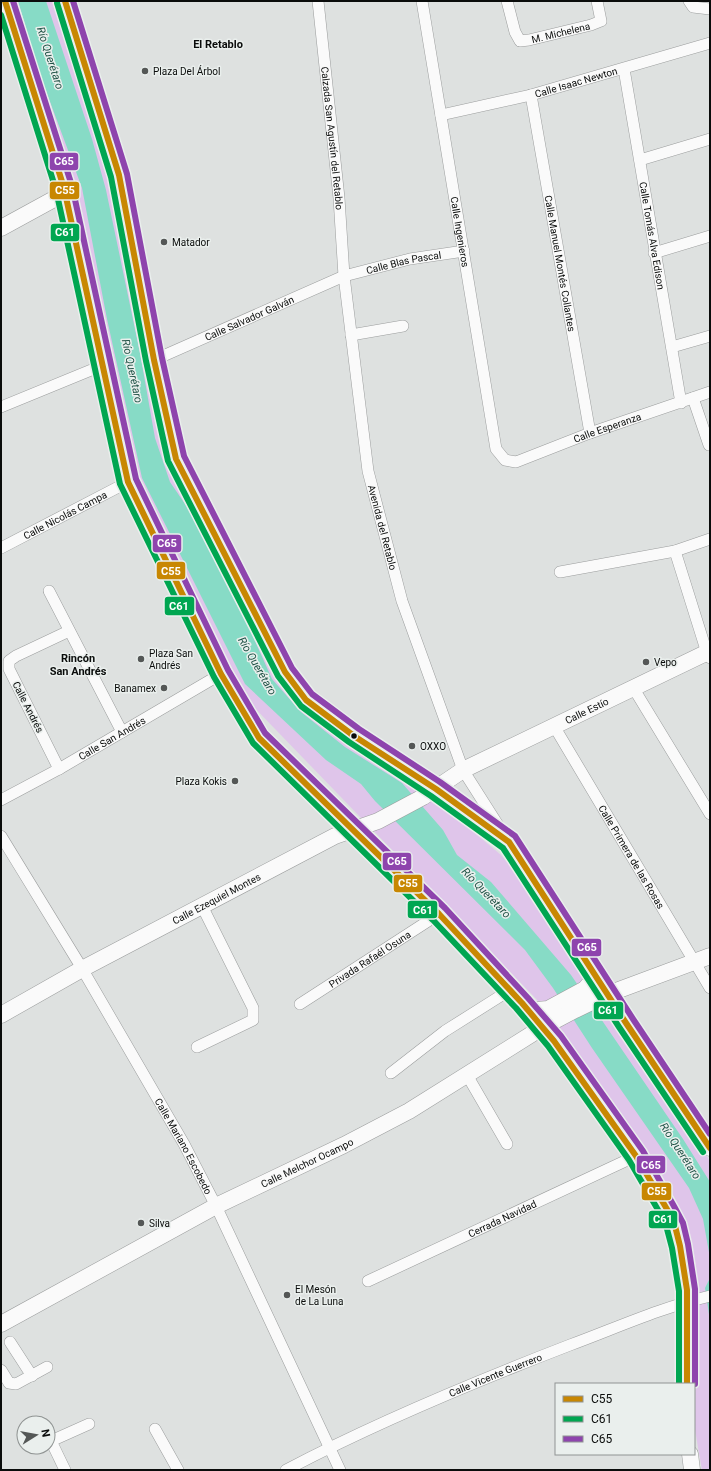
<svg xmlns="http://www.w3.org/2000/svg" width="711" height="1471" font-family="Roboto,sans-serif">
<rect width="100%" height="100%" fill="#dee1e0"/>
<path fill="#dfc5ea" d="M12,1h40l63,194 30,162 25,106 106,210 23,33 24,21 61,39 60,41 57,48 32,38 43,59 7,22 23,37 91,127 13,24v308h-8l-7,-40 1,-140 -20,-84 -9,-18 -124,-182 -295,-305 -117,-232 -55,-284 -23,-56z"/>
<g fill="#87dbc6">
<path d="M18,1h28l46,138 14,51 34,163 15,85 15,44 28,41 22,40 52,116 29,33 44,35 57,36 41,47 14,25 34,27 80,93 112,164 27,43v76l-7,-39 -14,-31 -97,-140 -39,-60 -28,-38 -150,-149 -14,-17 -35,-24 -81,-76 -103,-206 -35,-159 -25,-131 -43,-116z"/>
<path d="M710,1278v43l-5,-33z"/>
</g>
<g fill="none" stroke-linecap="round" stroke-linejoin="round">
<g stroke="#9b9d9d" stroke-width="12">
<g id="street">
<path id="s1" d="M318,1l21,197 5,78 24,195 34,130 61,169 42,66"/>
<path id="s2" d="M422,1l74,448 9,11 11,2 74,-29 120,-41"/>
<path id="s3" d="M507,1l8,31 5,9 9,-1 62,-15 10,-4 -4,-20"/>
<path d="M689,1l4,6 17,2"/>
<path id="s4" d="M624,69l57,334"/>
<path id="s5" d="M531,95l59,338"/>
<path id="s6" d="M441,115l90,-20 179,-52"/>
<path d="M640,160l70,-21"/>
<path d="M654,253l56,-17"/>
<path d="M351,335l52,-9"/>
<path d="M672,347l38,-11"/>
<path id="s7" d="M154,360l190,-84 66,-17 54,-8"/>
<path d="M693,398l16,47"/>
<path d="M1,407l100,-41"/>
<path id="s8" d="M1,548l127,-66"/>
<path d="M675,551l32,102 3,5"/>
<path d="M560,572l115,-21 35,-12"/>
<path d="M49,591l73,141"/>
<path d="M634,689l76,125"/>
<path id="s9" d="M554,726l156,262"/>
<path d="M59,769l-50,-100v-8l7,-5 53,-25"/>
<path id="s10" d="M1,800l58,-31 162,-95"/>
<path id="s11" d="M1,836l79,129 104,179 32,62 124,264"/>
<path id="s12" d="M300,1004l139,-90"/>
<path d="M197,1047l56,-27v-12l-51,-102"/>
<path d="M391,1073l54,-42 65,-41"/>
<path d="M467,1075l40,69"/>
<path id="s13" d="M368,1281l268,-125"/>
<path d="M10,1342l22,34"/>
<path d="M1,1370l8,13 7,1 31,-17"/>
<path d="M155,1429l23,41"/>
<path d="M65,1470l-14,-29 38,-17"/>
<path id="s14" d="M286,1470c91,-48 188,-88 284,-125 46,-17 92,-38 140,-49"/>
</g>
</g>
<g stroke="#9b9d9d" stroke-width="17">
<g id="secondary">
<path d="M5,1l59,187 60,280 4,14 93,192 38,64 180,176 83,89 32,38 82,115 32,55 7,15 5,20 7,44v94"/>
<path d="M65,1l54,174 35,185 22,99 109,213 21,28 48,36 82,53 73,53 117,181 84,125"/>
<path d="M1,228l64,-35"/>
<path d="M528,1009l9,1 11,-1 37,-20 6,-7 2,-10"/>
<path id="s15" d="M1,1015l81,-46 253,-133 43,-15 45,-24 40,-27 247,-119"/>
<path id="s16" d="M1,1324l215,-118 128,-61 65,-34 134,-84 32,-17 33,-16 102,-38"/>
<path d="M690,1454l2,16"/>
</g>
</g>
<use href="#street" stroke="#fafafa" stroke-width="11"/>
<use href="#secondary" stroke="#fafafa" stroke-width="16"/>
<g stroke="#eaefed" stroke-width="9">
<g id="bus-1">
<path d="M5,1l59,187 64,294 93,192 38,64 180,176 83,89 32,38 82,115 32,55 7,15 5,20 7,44v94"/>
<path d="M65,1l54,174 35,185 22,99 109,213 21,28 48,36 82,53 73,53 117,181 84,125"/>
</g>
</g>
<g stroke="#eaefed" stroke-width="9">
<g id="bus-2">
<path d="M57,3l54,174 35,184 22,100 110,215 23,30 48,36 82,54 72,52 116,179 84,125"/>
<path d="M1,15l55,175 64,294 94,193 39,66 180,177 83,88 32,38 81,114 32,55 6,14 5,19 7,43v93"/>
</g>
</g>
<g stroke="#eaefed" stroke-width="9">
<g id="bus-3">
<path d="M13,1l59,185 64,293 92,191 37,63 180,175 83,90 33,38 82,115 32,57 8,15 5,21 7,45v95"/>
<path d="M73,1l54,173 35,184 22,98 108,212 20,26 47,35 81,53 75,54 118,183 77,115"/>
</g>
</g>
<use href="#bus-1" stroke="#c88702" stroke-width="6"/>
<use href="#bus-2" stroke="#00a651" stroke-width="6"/>
<use href="#bus-3" stroke="#8e44ad" stroke-width="6"/>
</g>
<g fill="#545756" stroke="#eaefed" stroke-width="1.5">
<circle cx="145" cy="71" r="4"/>
<circle cx="164" cy="242" r="4"/>
<circle cx="141" cy="659" r="4"/>
<circle cx="646" cy="662" r="4"/>
<circle cx="164" cy="688" r="4"/>
<circle cx="412" cy="746" r="4"/>
<circle cx="235" cy="781" r="4"/>
<circle cx="141" cy="1223" r="4"/>
<circle cx="287" cy="1295" r="4"/>
</g>
<circle fill="#0a0c0b" stroke="#eaefed" stroke-width="1.5" cx="354" cy="736" r="3.5"/>
<g text-anchor="middle" dominant-baseline="central" stroke-width="3" stroke-linejoin="round" paint-order="stroke">
<g font-size="10" fill="#0a0c0b" stroke="#eaefed">
<text stroke="none"><textPath href="#s3" startOffset="84">M. Michelena</textPath></text>
<text stroke="none"><textPath href="#s6" startOffset="139">Calle Isaac Newton</textPath></text>
<text stroke="none"><textPath href="#s1" startOffset="138">Calzada San Agustín del Retablo</textPath></text>
<text stroke="none"><textPath href="#s2" startOffset="234">Calle Ingenieros</textPath></text>
<text stroke="none"><textPath href="#s4" startOffset="169">Calle Tomás Alva Edison</textPath></text>
<text stroke="none"><textPath href="#s7" startOffset="269">Calle Blas Pascal</textPath></text>
<text stroke="none"><textPath href="#s5" startOffset="171">Calle Manuel Montés Collantes</textPath></text>
<text stroke="none"><textPath href="#s7" startOffset="104">Calle Salvador Galván</textPath></text>
<text stroke="none"><textPath href="#s2" startOffset="577">Calle Esperanza</textPath></text>
<text stroke="none"><textPath href="#s8" startOffset="72">Calle Nicolás Campa</textPath></text>
<text stroke="none"><textPath href="#s1" startOffset="531">Avenida del Retablo</textPath></text>
<text transform="translate(28 707) rotate(63)">Calle Andrés</text>
<text stroke="none"><textPath href="#s15" startOffset="661">Calle Estío</textPath></text>
<text stroke="none"><textPath href="#s10" startOffset="127">Calle San Andrés</textPath></text>
<text stroke="none"><textPath href="#s9" startOffset="152">Calle Primera de las Rosas</textPath></text>
<text stroke="none"><textPath href="#s15" startOffset="245">Calle Ezequiel Montes</textPath></text>
<text stroke="none"><textPath href="#s12" startOffset="83">Privada Rafaél Osuna</textPath></text>
<text stroke="none"><textPath href="#s11" startOffset="360">Calle Mariano Escobedo</textPath></text>
<text stroke="none"><textPath href="#s16" startOffset="346">Calle Melchor Ocampo</textPath></text>
<text stroke="none"><textPath href="#s13" startOffset="148">Cerrada Navidad</textPath></text>
<text stroke="none"><textPath href="#s14" startOffset="230">Calle Vicente Guerrero</textPath></text>
</g>
<g font-size="10" fill="#0a0c0b" stroke="#eaefed" text-anchor="start">
<text x="153" y="71">Plaza Del Árbol</text>
<text x="172" y="242">Matador</text>
<text x="149" y="653">Plaza San<tspan x="149" dy="12">Andrés</tspan></text>
<text x="654" y="662">Vepo</text>
<text x="156" y="688" text-anchor="end">Banamex</text>
<text x="420" y="746">OXXO</text>
<text x="227" y="781" text-anchor="end">Plaza Kokis</text>
<text x="149" y="1223">Silva</text>
<text x="295" y="1289">El Mesón<tspan x="295" dy="12">de La Luna</tspan></text>
</g>
<g font-size="11" font-weight="bold" fill="#0a0c0b" stroke="#eaefed">
<text x="218" y="44">El Retablo</text>
<text x="78" y="658">Rincón<tspan x="78" dy="13">San Andrés</tspan></text>
</g>
<g font-size="11" font-style="italic" fill="#1f5245" stroke="#eaefed">
<text transform="translate(50 58) rotate(72)">Río Querétaro</text>
<text transform="translate(132 371) rotate(78)">Río Querétaro</text>
<text transform="translate(257 666) rotate(60)">Río Querétaro</text>
<text transform="translate(486 893) rotate(46)">Río Querétaro</text>
<text transform="translate(680 1151) rotate(57)">Río Querétaro</text>
</g>
</g>
<g stroke="#eaefed" stroke-width="1.5">
<rect x="49" y="152" width="30" height="19" rx="4" fill="#8e44ad"/>
<rect x="49" y="181" width="31" height="19" rx="4" fill="#c88702"/>
<rect x="50" y="223" width="30" height="19" rx="4" fill="#00a651"/>
<rect x="152" y="534" width="30" height="19" rx="4" fill="#8e44ad"/>
<rect x="156" y="561" width="30" height="19" rx="4" fill="#c88702"/>
<rect x="164" y="596" width="31" height="20" rx="4" fill="#00a651"/>
<rect x="382" y="852" width="30" height="19" rx="4" fill="#8e44ad"/>
<rect x="393" y="874" width="30" height="19" rx="4" fill="#c88702"/>
<rect x="407" y="900" width="31" height="19" rx="4" fill="#00a651"/>
<rect x="571" y="938" width="31" height="19" rx="4" fill="#8e44ad"/>
<rect x="593" y="1001" width="31" height="19" rx="4" fill="#00a651"/>
<rect x="636" y="1155" width="30" height="19" rx="4" fill="#8e44ad"/>
<rect x="641" y="1182" width="31" height="19" rx="4" fill="#c88702"/>
<rect x="648" y="1210" width="30" height="19" rx="4" fill="#00a651"/>
</g>
<g font-size="11" text-anchor="middle" font-weight="bold" fill="#fff">
<text x="64" y="165">C65</text>
<text x="65" y="194">C55</text>
<text x="65" y="236">C61</text>
<text x="167" y="547">C65</text>
<text x="171" y="575">C55</text>
<text x="179" y="610">C61</text>
<text x="397" y="865">C65</text>
<text x="408" y="887">C55</text>
<text x="423" y="914">C61</text>
<text x="587" y="951">C65</text>
<text x="608" y="1014">C61</text>
<text x="651" y="1169">C65</text>
<text x="657" y="1195">C55</text>
<text x="663" y="1223">C61</text>
</g>
<rect width="711" height="1471" fill="none" stroke="#0a0c0b" stroke-width="4"/>
<rect x="555" y="1383" width="140" height="72" fill="#eaefed" stroke="#909493"/>
<rect x="563" y="1396" width="20" height="6" fill="#c88702" stroke="#909493"/>
<text x="591" y="1403" font-size="12" fill="#0a0c0b">C55</text>
<rect x="563" y="1416" width="20" height="6" fill="#00a651" stroke="#909493"/>
<text x="591" y="1423" font-size="12" fill="#0a0c0b">C61</text>
<rect x="563" y="1436" width="20" height="6" fill="#8e44ad" stroke="#909493"/>
<text x="591" y="1443" font-size="12" fill="#0a0c0b">C65</text>
<g transform="translate(36 1435) rotate(79)"><circle r="19" fill="#eaefed" stroke="#909493"/>
<path d="M0-3L7 15L0 10L-7 15Z" fill="#545756"/>
<text y="-6" font-size="11" font-weight="bold" text-anchor="middle" fill="#0a0c0b">N</text>
</g>
</svg>
